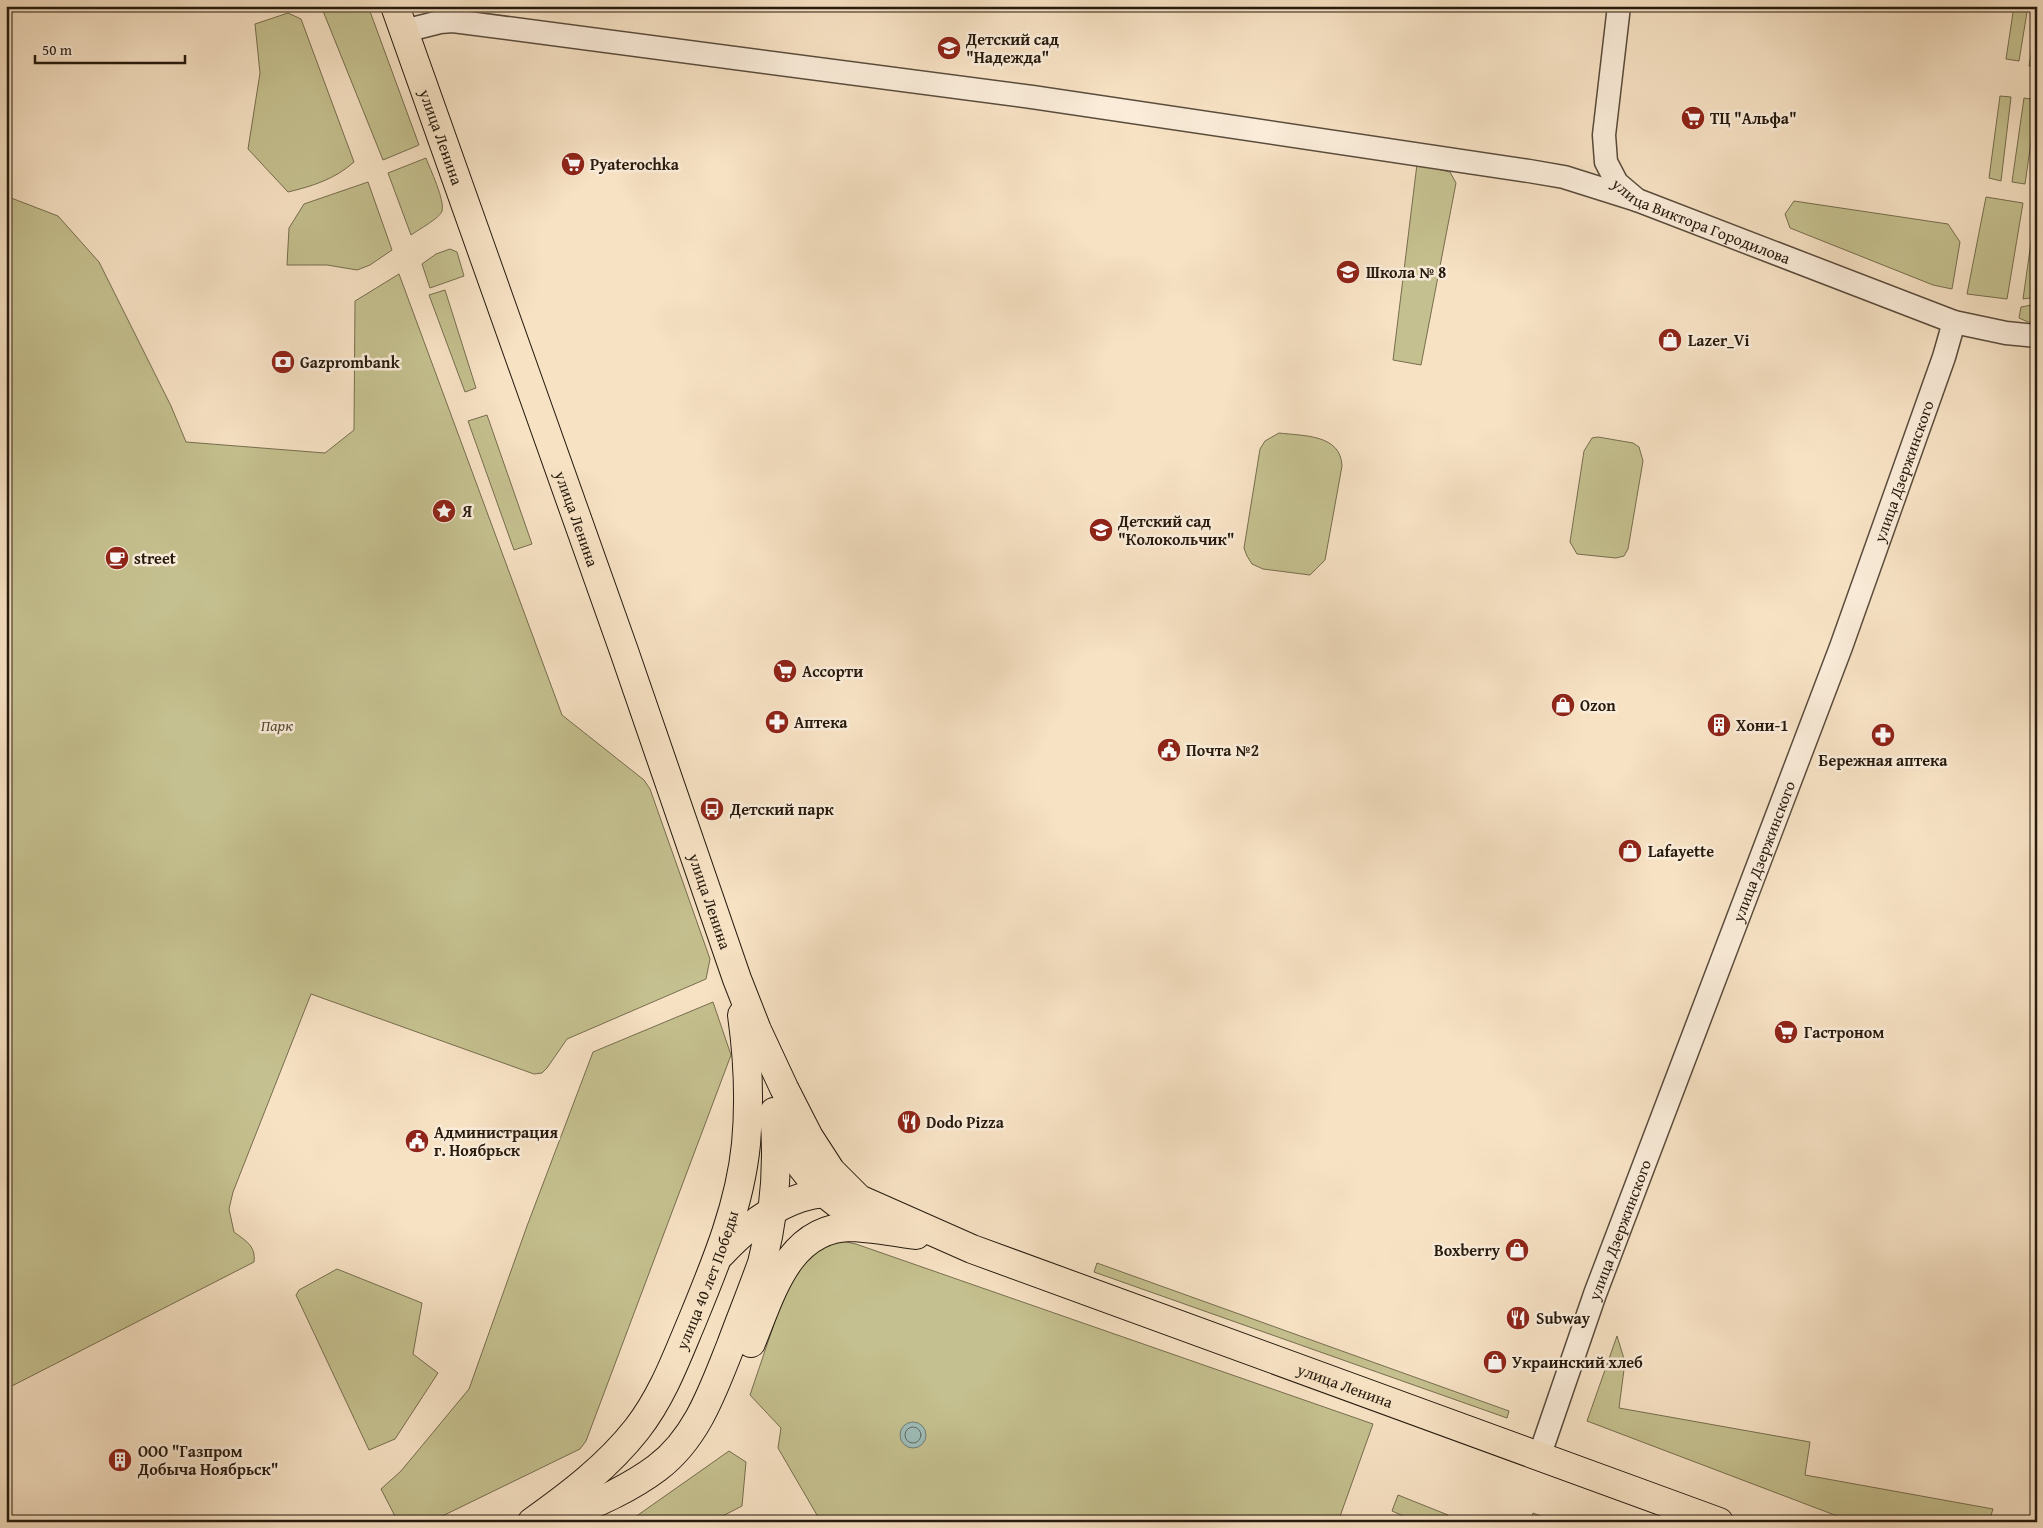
<svg xmlns="http://www.w3.org/2000/svg" width="2043" height="1528" font-family="'Gentium Book Plus',serif">
<rect width="100%" height="100%" fill="#f7e2c4"/>
<filter id="stains"><feTurbulence type="fractalNoise" baseFrequency=".004" numOctaves="4"/><feColorMatrix values="0 0 0 0 .2 0 0 0 0 .09 0 0 0 0 .02 0 0 0 .5 -.17"/></filter>
<radialGradient id="worn" r=".72"><stop offset=".6" stop-color="#630" stop-opacity="0"/><stop offset="1" stop-color="#630" stop-opacity=".3"/></radialGradient>
<g fill="#c5c08f" stroke="#766d4e">
<path d="M321,6h47l51,139 -36,15z"/>
<path d="M2014,6h14l-9,55 -13,-2z"/>
<path d="M288,13l13,6 53,143c-19,17 -41,24 -66,30l-40,-43 12,-76 -5,-49z"/>
<path d="M2037,19v48l-8,-1z"/>
<path d="M2000,96l11,1 -10,84 -12,-3z"/>
<path d="M2024,98l13,2 -12,84 -13,-2z"/>
<path d="M426,158c4,11 19,42 16,53 -2,7 -24,19 -31,24l-23,-62z"/>
<path d="M1417,164l33,8 6,11 -35,182 -28,-5z"/>
<path d="M368,182l24,68 -22,15 -13,5 -30,-5h-40l2,-37 15,-24z"/>
<path d="M6,196l52,20 41,46 72,144 15,36 139,11 29,-23 1,-129 44,-27 163,441 82,65 6,9 60,170 -4,20 -139,60 -20,29 -5,5 -8,1 -223,-80 -78,198 -4,17 5,23c12,9 22,14 20,30l-248,127z"/>
<path d="M1986,197l37,6 -16,96 -40,-5z"/>
<path d="M2037,200v97l-14,2z"/>
<path d="M1794,201l154,23 12,18 -8,47 -19,-4 -143,-57 -5,-14z"/>
<path d="M450,249l7,3 7,24 -34,12 -8,-24 14,-10z"/>
<path d="M445,290l31,98 -11,4 -36,-97z"/>
<path d="M2037,304v18h-9l-9,-4 2,-11z"/>
<path d="M487,415l45,129 -18,6 -46,-129z"/>
<path d="M1279,433c24,3 62,1 63,33l-17,94 -15,15 -47,-6 -11,-5 -5,-8 -3,-8 16,-99 5,-8z"/>
<path d="M1598,437l35,6 6,4 4,14 -15,88 -4,7 -8,2 -39,-4 -7,-12 14,-91 8,-13z"/>
<path d="M713,1002l18,53 -145,386 -6,8 -150,73h-32l-17,-33 20,-18 68,-82 58,-163 66,-174z"/>
<path d="M837,1240l19,4 517,180 -35,98h-517l-43,-74 3,-20 -31,-33 43,-127 18,-18z"/>
<path d="M1097,1263l412,148 -2,7 -413,-146z"/>
<path d="M337,1269l85,34 -9,51 25,19 -43,66 -26,11 -73,-155 3,-5z"/>
<path d="M1617,1336l8,26 -6,46 191,34 -5,33 188,34 -4,13h-136l-266,-101z"/>
<path d="M729,1451l17,11 -4,44 -31,16h-83z"/>
<path d="M1398,1495l50,20 -2,7h-29l-25,-11z"/>
<path d="M1533,1513l23,9h-26z"/>
</g>
<circle fill="#9ebdb9" stroke="#6e7c75" cx="913" cy="1435" r="13"/>
<g fill="none" stroke-linecap="round" stroke-linejoin="round">
<circle stroke="#626c64" stroke-width="1" cx="913" cy="1435" r="8"/>
<g stroke="#5a4c3c" stroke-width="25">
<g id="minor">
<path id="s1" d="M1619,6l-15,129 2,27 11,21 20,17 317,122 52,11 31,3"/>
<path d="M404,31l36,-9 13,-1 579,76 497,74 35,6 73,23"/>
<path id="s2" d="M1539,1457l56,-163 246,-647 103,-290 10,-35"/>
</g>
</g>
<g stroke="#261a0e" stroke-width="30">
<g id="primary">
<path id="s3" d="M395,6l229,645 113,328 20,51 27,58 25,49 22,34 28,28 113,50 747,273"/>
<path d="M779,1125c15,38 45,77 83,92"/>
<path d="M721,1254c29,-31 71,-64 117,-61"/>
<path d="M751,1343c20,-48 37,-116 101,-116 21,1 43,5 64,8"/>
<path id="s4" d="M532,1522c38,-27 76,-56 105,-93 25,-32 39,-70 55,-108 23,-56 48,-115 54,-177 4,-43 2,-86 -4,-129"/>
<path d="M552,1522c36,-16 73,-30 105,-54 40,-30 56,-78 74,-123 10,-27 21,-54 31,-82 13,-50 17,-99 12,-151"/>
</g>
</g>
<use href="#minor" stroke="#faecd9" stroke-width="22"/>
<use href="#primary" stroke="#f7e2c4" stroke-width="28"/>
</g>
<defs>
<g id="school-disc" transform="scale(1.25)"><circle r="9.5" fill="#8f2418" stroke="#faecd9"/><path d="M0-5L7-2L0 1L-7-2ZM-4 1L0 2.5L4 1V4Q0 6-4 4Z" fill="#fff"/></g>
<g id="supermarket-disc" transform="scale(1.25)"><circle r="9.5" fill="#8f2418" stroke="#faecd9"/><path d="M-6-5.5h2.5l.6 2H6L4.5 2H-2.5L-4.4-4H-6ZM-1.5 3.2a1.3 1.3 0 1 0 .1 0ZM3 3.2a1.3 1.3 0 1 0 .1 0Z" fill="#fff"/></g>
<g id="shop-disc" transform="scale(1.25)"><circle r="9.5" fill="#8f2418" stroke="#faecd9"/><path d="M-5-2.5h2.3a2.7 3.5 0 0 1 5.4 0H5L5.5 6h-11ZM-1.5-2.5h3a1.5 2.3 0 0 0-3 0Z" fill="#fff"/></g>
<g id="bank-disc" transform="scale(1.25)"><circle r="9.5" fill="#8f2418" stroke="#faecd9"/><path d="M-6-4H6V4H-6ZM0-2.3a2.3 2.3 0 1 0 0 4.6a2.3 2.3 0 1 0 0-4.6Z" fill="#fff"/></g>
<g id="sight-disc" transform="scale(1.25)"><circle r="9.5" fill="#8f2418" stroke="#faecd9"/><path d="M0-6L1.8-2.2L6-1.7L2.9 1.2L3.7 5.4L0 3.3L-3.7 5.4L-2.9 1.2L-6-1.7L-1.8-2.2Z" fill="#fff"/></g>
<g id="cafe-disc" transform="scale(1.25)"><circle r="9.5" fill="#8f2418" stroke="#faecd9"/><path d="M-5.5-4.5H6V0H3Q3 3.5 0 3.5H-2.5Q-5.5 3.5-5.5 0ZM3-3.2v2h1.7v-2ZM-6 4.5H4V6H-6Z" fill="#fff"/></g>
<g id="pharmacy-disc" transform="scale(1.25)"><circle r="9.5" fill="#8f2418" stroke="#faecd9"/><path d="M-2-6h4v4h4v4h-4v4h-4v-4h-4v-4h4Z" fill="#fff"/></g>
<g id="building-disc" transform="scale(1.25)"><circle r="9.5" fill="#8f2418" stroke="#faecd9"/><path d="M-4-6H4V6H1V3H-1V6H-4ZM-2.5-4.3h1.7v1.8h-1.7ZM.8-4.3h1.7v1.8H.8ZM-2.5-1h1.7V.8h-1.7ZM.8-1h1.7V.8H.8Z" fill="#fff"/></g>
<g id="civic-disc" transform="scale(1.25)"><circle r="9.5" fill="#8f2418" stroke="#faecd9"/><path d="M-.6-6.5H3V-4.5H.6V-3L4-1V1h2V6H-6V1h2V-1L-.6-3ZM-1.2 2.5V6h2.4V2.5Z" fill="#fff"/></g>
<g id="bus-disc" transform="scale(1.25)"><circle r="9.5" fill="#8f2418" stroke="#faecd9"/><path d="M-5-6H5V4H4V6H2V4H-2V6H-4V4H-5ZM-3.5-4V0h7V-4ZM-3.5 1.2v1.5H-2V1.2ZM2 1.2v1.5H3.5V1.2Z" fill="#fff"/></g>
<g id="restaurant-disc" transform="scale(1.25)"><circle r="9.5" fill="#8f2418" stroke="#faecd9"/><path d="M-5-6h1v4h1v-4h1v4h1v-4h1v5L-1.5 .5V6h-2V.5L-5-1ZM5-6V6H3V1.5H1.5Q1.5-4 5-6Z" fill="#fff"/></g>
</defs>
<g fill-rule="evenodd">
<use href="#school-disc" x="949" y="48"/>
<use href="#supermarket-disc" x="1693" y="118"/>
<use href="#supermarket-disc" x="573" y="164"/>
<use href="#school-disc" x="1348" y="272"/>
<use href="#shop-disc" x="1670" y="340"/>
<use href="#bank-disc" x="283" y="362"/>
<use href="#sight-disc" x="444" y="511"/>
<use href="#school-disc" x="1101" y="530"/>
<use href="#cafe-disc" x="117" y="558"/>
<use href="#supermarket-disc" x="785" y="671"/>
<use href="#shop-disc" x="1563" y="705"/>
<use href="#pharmacy-disc" x="777" y="722"/>
<use href="#building-disc" x="1719" y="725"/>
<use href="#pharmacy-disc" x="1883" y="735"/>
<use href="#civic-disc" x="1169" y="750"/>
<use href="#bus-disc" x="712" y="809"/>
<use href="#shop-disc" x="1630" y="851"/>
<use href="#supermarket-disc" x="1786" y="1032"/>
<use href="#restaurant-disc" x="909" y="1122"/>
<use href="#civic-disc" x="417" y="1141"/>
<use href="#shop-disc" x="1517" y="1250"/>
<use href="#restaurant-disc" x="1518" y="1318"/>
<use href="#shop-disc" x="1495" y="1362"/>
<use href="#building-disc" x="120" y="1460"/>
</g>
<g text-anchor="middle" dominant-baseline="central" stroke-width="5" stroke-linejoin="round" paint-order="stroke">
<g font-size="16" font-weight="bold" fill="#261a0e" stroke="#faecd9" text-anchor="start">
<text x="966" y="39">Детский сад<tspan x="966" dy="18">"Надежда"</tspan></text>
<text x="1710" y="118">ТЦ "Альфа"</text>
<text x="590" y="164">Pyaterochka</text>
<text x="1366" y="272">Школа № 8</text>
<text x="1688" y="340">Lazer_Vi</text>
<text x="300" y="362">Gazprombank</text>
<text x="462" y="511">Я</text>
<text x="1118" y="521">Детский сад<tspan x="1118" dy="18">"Колокольчик"</tspan></text>
<text x="134" y="558">street</text>
<text x="802" y="671">Ассорти</text>
<text x="1580" y="705">Ozon</text>
<text x="794" y="722">Аптека</text>
<text x="1736" y="725">Хони-1</text>
<text x="1186" y="750">Почта №2</text>
<text x="1883" y="760" text-anchor="middle">Бережная аптека</text>
<text x="730" y="809">Детский парк</text>
<text x="1648" y="851">Lafayette</text>
<text x="1804" y="1032">Гастроном</text>
<text x="926" y="1122">Dodo Pizza</text>
<text x="434" y="1132">Администрация<tspan x="434" dy="18">г. Ноябрьск</tspan></text>
<text x="1500" y="1250" text-anchor="end">Boxberry</text>
<text x="1536" y="1318">Subway</text>
<text x="1512" y="1362">Украинский хлеб</text>
<text x="138" y="1451">ООО "Газпром<tspan x="138" dy="18">Добыча Ноябрьск"</tspan></text>
</g>
<g font-size="16" fill="#261a0e" stroke="#faecd9">
<text stroke="none"><textPath href="#s3" startOffset="139">улица Ленина</textPath></text>
<text stroke="none"><textPath href="#s1" startOffset="274">улица Виктора Городилова</textPath></text>
<text stroke="none"><textPath href="#s2" startOffset="1051">улица Дзержинского</textPath></text>
<text stroke="none"><textPath href="#s3" startOffset="544">улица Ленина</textPath></text>
<text stroke="none"><textPath href="#s2" startOffset="646">улица Дзержинского</textPath></text>
<text stroke="none"><textPath href="#s3" startOffset="949">улица Ленина</textPath></text>
<text stroke="none"><textPath href="#s2" startOffset="241">улица Дзержинского</textPath></text>
<text stroke="none"><textPath href="#s4" startOffset="306">улица 40 лет Победы</textPath></text>
<text stroke="none"><textPath href="#s3" startOffset="1806">улица Ленина</textPath></text>
</g>
<g font-size="16" font-style="italic" fill="#564c35" stroke="#faecd9">
<text x="277" y="725">Парк</text>
</g>
</g>
<rect width="2043" height="1528" fill="none" stroke="#f7e2c4" stroke-width="25"/>
<rect x="8" y="8" width="2028" height="1513" fill="none" stroke="#261a0e" stroke-width="2.5"/>
<rect x="12" y="12" width="2018" height="1503" fill="none" stroke="#261a0e"/>
<path d="M35 55v8h150v-8" fill="none" stroke="#261a0e" stroke-width="2.5"/>
<text x="42" y="55" font-size="15" fill="#261a0e" stroke="#faecd9" stroke-width="4" paint-order="stroke">50 m</text>
<rect width="100%" height="100%" filter="url(#stains)"/>
<rect width="100%" height="100%" fill="url(#worn)"/>
</svg>
